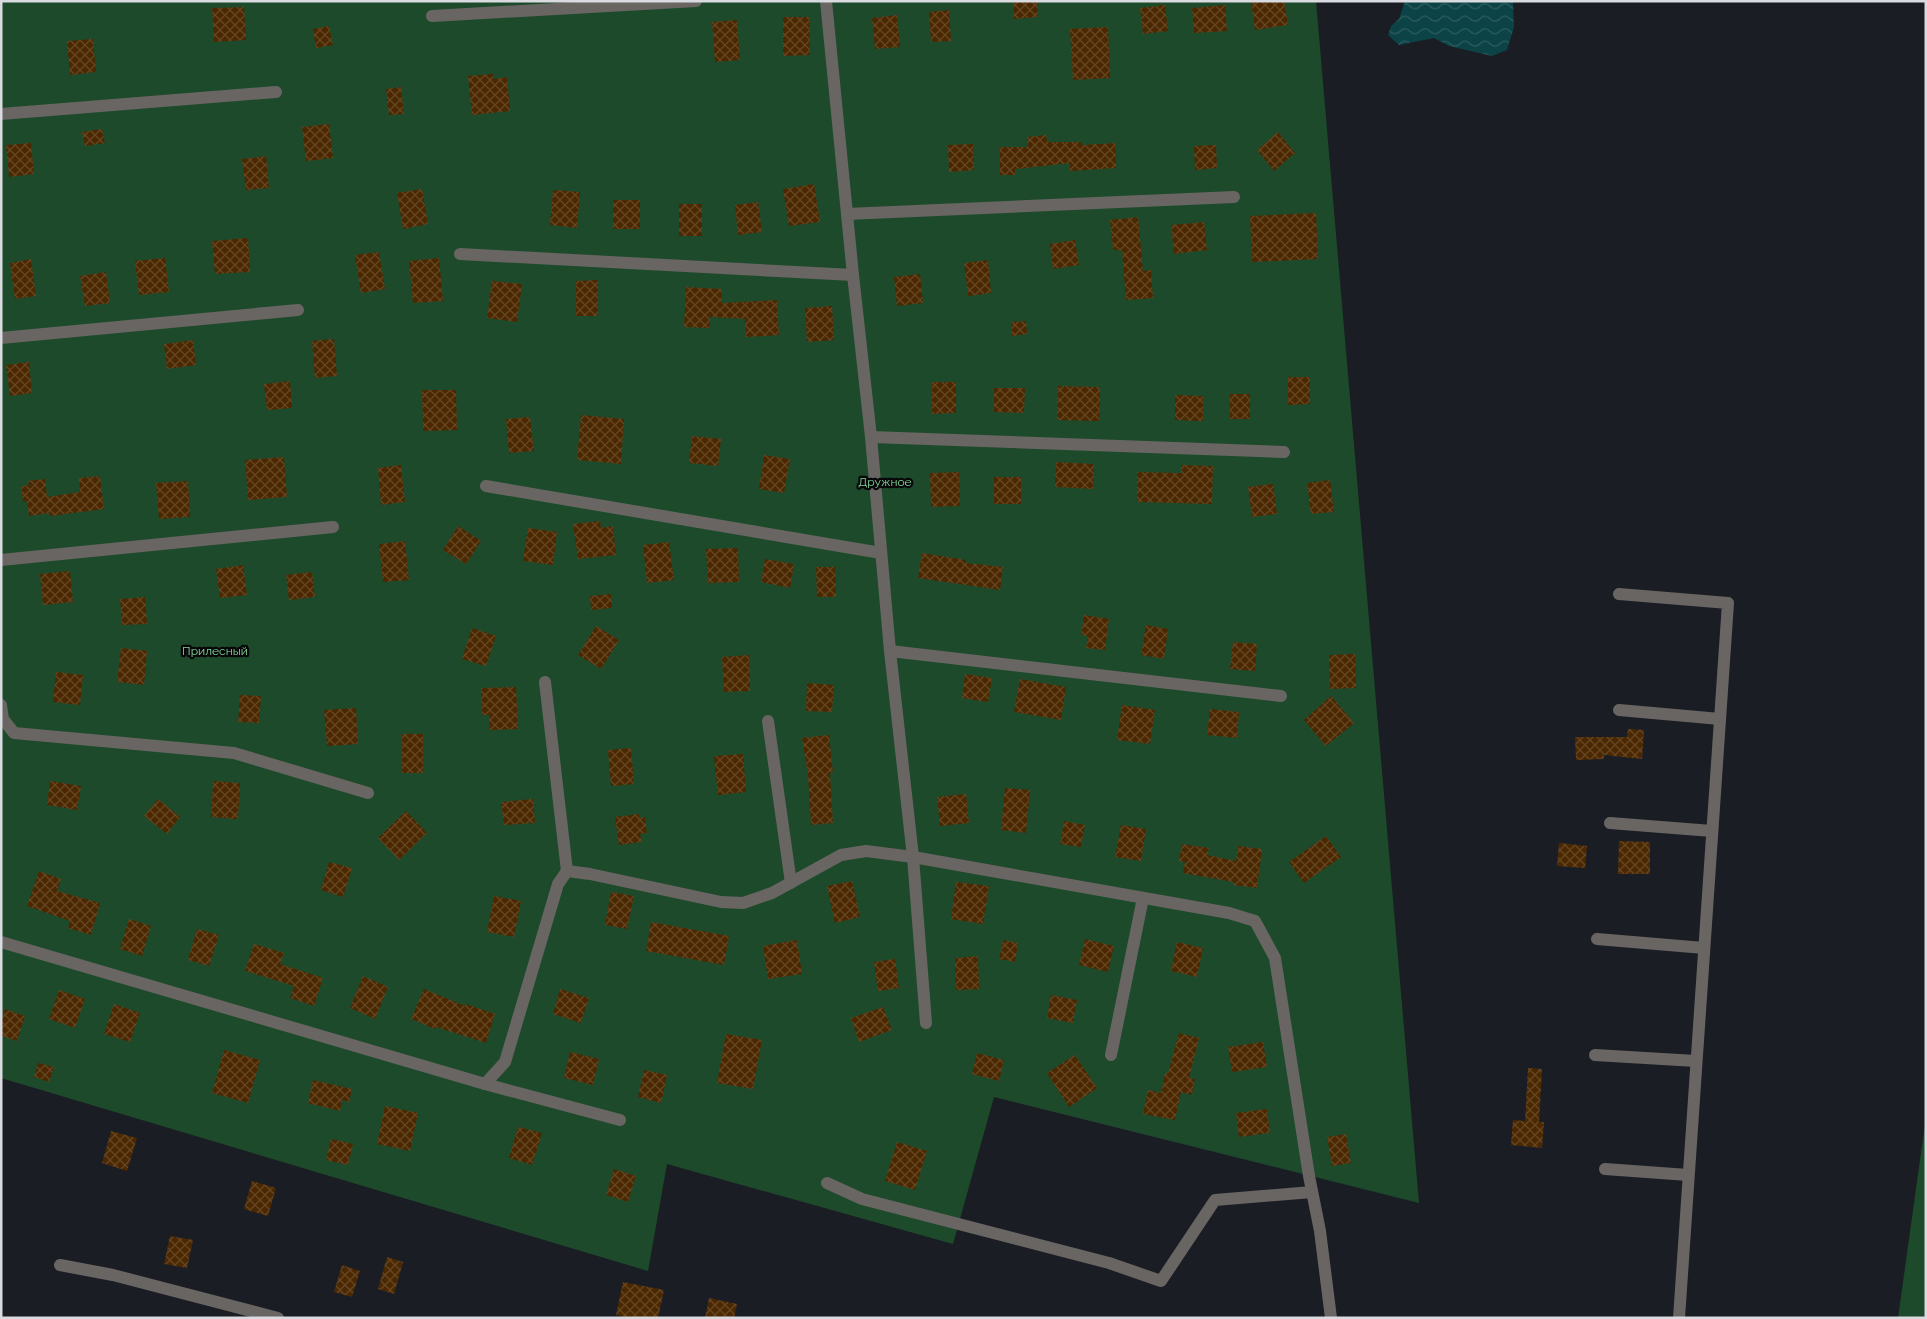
<svg xmlns="http://www.w3.org/2000/svg" width="1927" height="1319" font-family="Raleway,sans-serif">
<defs>
<pattern id="water-waves" width="16" height="10" patternUnits="userSpaceOnUse" patternTransform="scale(1.25)"><rect width="16" height="10" fill="#0b4346"/><path d="M0 5q4-4 8 0t8 0" fill="none" stroke="#2e5e60"/></pattern>
<pattern id="building-cross-hatch" width="8" height="8" patternUnits="userSpaceOnUse" patternTransform="scale(1.25)"><rect width="8" height="8" fill="#4c2800"/><path d="M0 0l8 8M0 8l8-8" fill="none" stroke="#654725"/></pattern>
</defs>
<rect width="100%" height="100%" fill="#1b1d24"/>
<g fill="#1d4a2a">
<path d="M1,1h1315l103,1202 -425,-106 -41,147 -286,-80 -19,107 -647,-193z"/>
<path d="M1926,1117v201h-28z"/>
</g>
<path fill="url(#water-waves)" d="M1405,1h108l1,26 -7,23 -15,6 -43,-10 -15,-8 -35,7 -11,-10 3,-9 8,-7z"/>
<g fill="url(#building-cross-hatch)">
<path d="M1013,1h24l1,16 -24,2z"/>
<path d="M1251,1h33l4,24 -33,5z"/>
<path d="M1165,5l3,26 -25,3 -3,-26z"/>
<path d="M1225,5l2,26 -33,2 -2,-25z"/>
<path d="M244,7l2,33 -32,2 -2,-34z"/>
<path d="M949,10l2,31 -20,1 -2,-30z"/>
<path d="M897,15l3,32 -25,2 -3,-31z"/>
<path d="M783,17h26l1,38 -27,1z"/>
<path d="M737,20l3,40 -25,2 -3,-40z"/>
<path d="M329,26l4,19 -17,3 -3,-19z"/>
<path d="M1108,27l2,51 -37,2 -3,-51z"/>
<path d="M93,39l3,33 -26,3 -3,-34z"/>
<path d="M493,74l1,5 13,-2 3,34 -38,4 -4,-39z"/>
<path d="M401,87l3,27 -15,1 -3,-26z"/>
<path d="M329,124l4,34 -27,3 -4,-34z"/>
<path d="M102,129l3,14 -20,3 -3,-14z"/>
<path d="M1278,132l17,21 -21,18 -17,-21z"/>
<path d="M1046,135l1,7h35v3l33,-2 1,25 -46,3v-8l-55,6v6h-15v-28h28l-1,-10z"/>
<path d="M31,143l3,31 -25,3 -3,-32z"/>
<path d="M973,144l1,26 -25,2 -1,-27z"/>
<path d="M1216,145l1,23 -22,2 -1,-24z"/>
<path d="M266,156l3,32 -23,2 -4,-31z"/>
<path d="M814,184l6,38 -31,4 -6,-37z"/>
<path d="M422,189l6,35 -25,5 -6,-36z"/>
<path d="M553,190l27,2 -3,36 -27,-3z"/>
<rect x="613" y="200" width="27" height="29"/>
<path d="M758,202l4,30 -24,3 -3,-30z"/>
<rect x="679" y="204" width="23" height="32"/>
<path d="M1316,213l2,46 -66,3 -2,-46z"/>
<path d="M1138,217l5,54 8,-1 2,28 -27,2 -4,-50h-9l-3,-30z"/>
<path d="M1204,222l3,28 -33,4 -3,-29z"/>
<path d="M248,238l2,34 -35,2 -3,-33z"/>
<path d="M1075,240l4,25 -26,4 -3,-25z"/>
<path d="M379,252l6,37 -24,4 -6,-38z"/>
<path d="M165,258l4,34 -30,3 -4,-34z"/>
<path d="M439,258l4,43 -30,2 -4,-42z"/>
<path d="M31,259l5,37 -21,3 -5,-36z"/>
<path d="M988,260l3,33 -23,3 -4,-33z"/>
<path d="M106,272l4,31 -25,3 -5,-30z"/>
<path d="M920,274l3,29 -26,3 -3,-29z"/>
<path d="M598,280v36h-22v-35z"/>
<path d="M492,281l30,3 -5,38 -30,-4z"/>
<path d="M686,287l36,2 -1,14 56,-3 2,35 -33,2 -1,-18 -35,-2 -1,11 -25,-1z"/>
<path d="M832,306l2,34 -27,2 -2,-34z"/>
<path d="M1026,321l1,13 -15,2 -1,-14z"/>
<path d="M334,339l3,37 -22,2 -3,-37z"/>
<path d="M193,340l3,25 -29,4 -3,-25z"/>
<path d="M29,362l3,31 -22,3 -4,-31z"/>
<path d="M1288,377h22v27l-22,1z"/>
<path d="M290,381l2,27 -25,2 -3,-26z"/>
<path d="M932,382h24v31l-24,1z"/>
<path d="M1058,386l42,1 -1,34 -42,-1z"/>
<path d="M994,388h31l-1,25 -30,-1z"/>
<path d="M422,390h34l1,40 -34,1z"/>
<rect x="1230" y="394" width="20" height="25"/>
<path d="M1175,395l28,1v25l-28,-1z"/>
<path d="M581,415l43,4 -3,45 -44,-4z"/>
<path d="M530,417l4,34 -25,2 -3,-34z"/>
<path d="M692,436l29,3 -3,27 -29,-3z"/>
<path d="M764,455l26,4 -6,34 -25,-4z"/>
<path d="M284,457l3,40 -39,3 -3,-40z"/>
<path d="M1056,462l38,2 -1,25 -38,-2z"/>
<path d="M401,465l4,37 -24,3 -3,-37z"/>
<path d="M1181,465l32,1 -1,38 -75,-2v-30l44,1z"/>
<path d="M959,472l1,34 -29,1 -1,-34z"/>
<path d="M100,476l4,33 -54,7v-3l-21,3 -2,-15 -4,1 -2,-16 8,-1 -1,-4 17,-2 2,18 33,-5 -1,-14z"/>
<rect x="994" y="477" width="27" height="27"/>
<path d="M1330,480l4,32 -23,2 -4,-31z"/>
<path d="M188,481l2,36 -31,2 -3,-36z"/>
<path d="M1273,484l4,30 -25,3 -4,-30z"/>
<path d="M600,521l1,7 12,-2 3,29 -38,4 -5,-35z"/>
<path d="M458,526l23,15 -15,23 -23,-14z"/>
<path d="M528,528l29,4 -4,33 -30,-4z"/>
<path d="M405,541l4,39 -26,2 -4,-38z"/>
<path d="M669,542l5,38 -27,3 -4,-38z"/>
<path d="M738,548l1,34 -31,1 -2,-34z"/>
<path d="M922,553l44,7v3l37,4 -3,23 -82,-12z"/>
<path d="M765,559l29,5 -4,24 -29,-6z"/>
<path d="M243,565l4,30 -27,3 -4,-29z"/>
<path d="M816,567h19l1,30h-19z"/>
<path d="M70,571l3,31 -30,3 -3,-31z"/>
<path d="M312,572l3,25 -26,3 -3,-25z"/>
<path d="M611,594l1,14 -21,2 -1,-14z"/>
<path d="M145,597l2,27 -25,1 -2,-26z"/>
<path d="M1084,615l25,4 -4,31 -19,-2 2,-12 -7,-1z"/>
<path d="M1146,625l22,4 -4,30 -23,-4z"/>
<path d="M596,626l23,14 -18,29 -23,-14z"/>
<path d="M472,628l24,8 -10,30 -24,-7z"/>
<path d="M1233,642l24,2 -2,27 -25,-2z"/>
<path d="M121,648l26,3 -3,34 -27,-3z"/>
<path d="M1355,654l1,34 -26,1 -1,-34z"/>
<path d="M749,655l1,36 -26,1 -2,-35z"/>
<path d="M56,672l27,3 -3,30 -27,-3z"/>
<path d="M965,674l27,4 -4,24 -26,-4z"/>
<path d="M1020,679l46,8 -5,33 -47,-8z"/>
<path d="M807,683l27,2 -2,27 -26,-1z"/>
<path d="M516,687l2,42 -28,1 -1,-15h-7l-1,-27z"/>
<path d="M240,695l21,1 -2,27 -21,-1z"/>
<path d="M1331,696l23,27 -28,23 -22,-26z"/>
<path d="M1122,705l33,5 -5,34 -33,-4z"/>
<path d="M356,708l2,36 -31,2 -3,-36z"/>
<path d="M1210,709l29,3 -2,26 -30,-3z"/>
<path d="M1628,729l16,1 -2,29 -38,-4v4l-28,1 -1,-23h52z"/>
<rect x="402" y="734" width="21" height="39"/>
<path d="M829,735l4,37 -3,1 3,50 -22,2 -3,-50 -6,-37z"/>
<path d="M631,748l3,36 -23,2 -3,-36z"/>
<path d="M743,754l3,38 -28,3 -4,-39z"/>
<path d="M50,781l31,5 -4,24 -30,-5z"/>
<path d="M213,781l27,2 -2,36 -27,-2z"/>
<path d="M1005,788l25,2 -4,43 -25,-3z"/>
<path d="M966,794l3,29 -29,3 -3,-29z"/>
<path d="M158,799l22,18 -13,17 -23,-18z"/>
<path d="M533,799l2,24 -31,2 -3,-23z"/>
<path d="M406,811l21,22 -28,27 -21,-22z"/>
<path d="M639,814v4l6,-1 2,16 -7,1 2,8 -23,3 -4,-28z"/>
<path d="M1064,821l21,4 -4,22 -21,-3z"/>
<path d="M1121,825l25,4 -5,32 -26,-4z"/>
<path d="M1326,836l15,21 -37,26 -15,-21z"/>
<path d="M1619,841l31,1v32h-32z"/>
<path d="M1559,843l28,3 -2,22 -28,-2z"/>
<path d="M1182,844l27,4 -2,7 29,6 2,-15 24,3 -5,39 -24,-3v-3l-50,-9 2,-11 -6,-1z"/>
<path d="M329,862l23,6 -9,29 -22,-7z"/>
<path d="M39,871l22,8 -4,12 43,12 -9,32 -23,-7 2,-7 -43,-15z"/>
<path d="M852,881l8,36 -25,6 -8,-37z"/>
<path d="M956,882l33,4 -6,38 -32,-5z"/>
<path d="M611,892l23,4 -7,33 -22,-4z"/>
<path d="M494,896l27,5 -7,36 -27,-5z"/>
<path d="M129,919l22,7 -9,30 -22,-7z"/>
<path d="M651,922l78,14 -5,29 -78,-14z"/>
<path d="M197,929l22,6 -10,31 -21,-6z"/>
<path d="M1085,939l29,7 -6,26 -29,-7z"/>
<path d="M797,940l5,34 -34,5 -5,-33z"/>
<path d="M1003,940l15,3 -3,19 -16,-3z"/>
<path d="M1177,942l26,6 -6,29 -26,-6z"/>
<path d="M254,944l30,9 -4,11 43,14 -9,28 -24,-8 4,-12 -49,-15z"/>
<path d="M978,956l1,33 -23,1 -1,-32z"/>
<path d="M895,959l4,29 -21,3 -4,-29z"/>
<path d="M363,976l25,11 -13,32 -25,-11z"/>
<path d="M424,989l41,17 1,-2 29,10 -9,29 -50,-16 -1,2 -24,-10z"/>
<path d="M560,989l29,9 -8,25 -28,-9z"/>
<path d="M59,990l26,9 -10,29 -26,-9z"/>
<path d="M1051,995l26,5 -4,23 -26,-5z"/>
<path d="M114,1004l26,9 -10,29 -26,-8z"/>
<path d="M883,1007l9,23 -33,12 -8,-24z"/>
<path d="M5,1009l20,7 -8,25 -16,-5v-13z"/>
<path d="M1179,1033l20,5 -10,40 6,1 -3,16 -11,-3 -6,28 -32,-6 5,-24 13,3 4,-20h3z"/>
<path d="M726,1034l36,6 -9,49 -36,-6z"/>
<path d="M1263,1042l4,25 -35,5 -4,-25z"/>
<path d="M224,1050l36,10 -12,43 -36,-10z"/>
<path d="M570,1052l29,7 -6,26 -29,-7z"/>
<path d="M977,1053l27,7 -5,21 -27,-7z"/>
<path d="M1075,1055l22,33 -28,19 -22,-34z"/>
<path d="M38,1063l16,4 -5,15 -15,-5z"/>
<path d="M1528,1068l14,1 -3,53h5l-2,26 -31,-3 2,-25 12,1z"/>
<path d="M644,1070l23,5 -6,28 -23,-6z"/>
<path d="M313,1080l39,9 -3,13 -7,-2 -2,11 -32,-8z"/>
<path d="M385,1106l33,7 -8,38 -33,-7z"/>
<path d="M1267,1109l3,24 -31,4 -3,-24z"/>
<path d="M518,1127l24,6 -10,32 -23,-7z"/>
<path d="M111,1131l26,7 -10,33 -25,-8z"/>
<path d="M1346,1134l5,29 -19,3 -5,-29z"/>
<path d="M331,1139l22,5 -5,21 -22,-5z"/>
<path d="M897,1142l30,9 -12,39 -30,-9z"/>
<path d="M614,1169l22,7 -8,26 -22,-7z"/>
<path d="M252,1181l24,7 -8,28 -24,-7z"/>
<path d="M170,1236l23,4 -6,28 -23,-4z"/>
<path d="M387,1257l16,5 -9,32 -16,-5z"/>
<path d="M342,1265l18,6 -8,26 -18,-5z"/>
<path d="M623,1282l41,8 -6,28h-28l-14,-3z"/>
<path d="M709,1298l28,6 -3,14h-29z"/>
</g>
<g fill="none" stroke-linecap="round" stroke-linejoin="round">
<g stroke="#696563" stroke-width="12">
<path d="M826,1l27,274 18,162 19,214 23,206 13,166"/>
<path d="M432,16l264,-15"/>
<path d="M1,114l275,-22"/>
<path d="M847,214l387,-17"/>
<path d="M460,254l393,21"/>
<path d="M1,338l297,-28"/>
<path d="M871,437l413,15"/>
<path d="M486,486l395,67"/>
<path d="M1,560l332,-33"/>
<path d="M1619,594l109,9 -49,715"/>
<path d="M890,651l391,45"/>
<path d="M545,682l22,189"/>
<path d="M1,705l2,14 11,14 220,20 134,40"/>
<path d="M1619,710l101,9"/>
<path d="M768,721l23,162"/>
<path d="M1610,823l102,8"/>
<path d="M1597,939l107,9"/>
<path d="M1,942l484,142 20,-22 53,-178 9,-13 23,3 131,28 22,1 29,-10 69,-38 25,-4 47,6 316,56 26,8 20,37 34,218 11,55 11,87"/>
<path d="M1111,1055l32,-157"/>
<path d="M1595,1055l101,6"/>
<path d="M485,1084l135,36"/>
<path d="M1605,1169l83,6"/>
<path d="M827,1183l35,16 247,64 52,18 54,-81 97,-8"/>
<path d="M60,1265l53,10 165,43"/>
</g>
</g>
<g text-anchor="middle" dominant-baseline="central" stroke-width="4.5" stroke-linejoin="round" paint-order="stroke">
<g font-size="12" fill="#84d798" stroke="#07070a">
<text x="885" y="482">Дружное</text>
<text x="215" y="651">Прилесный</text>
</g>
</g>
<rect width="1927" height="1319" fill="none" stroke="#dadbe0" stroke-width="5"/>
</svg>
